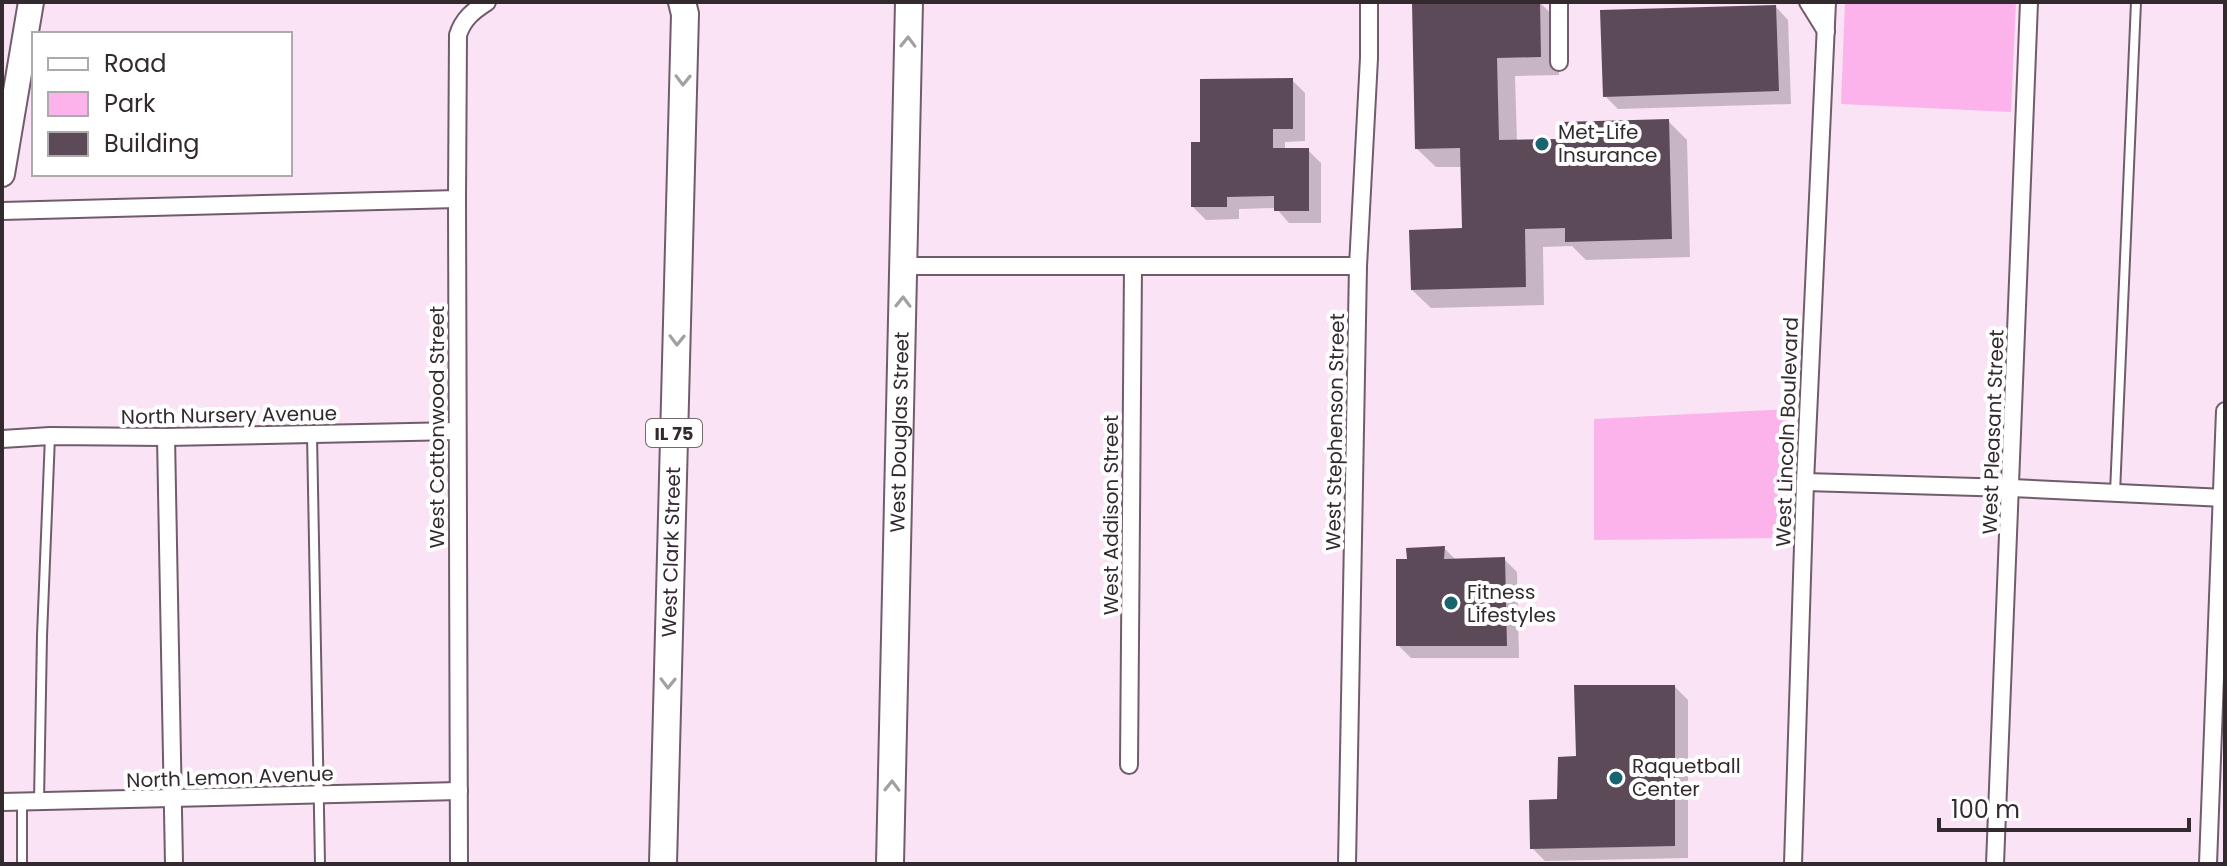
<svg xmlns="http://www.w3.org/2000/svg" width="2227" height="866" font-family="Poppins,sans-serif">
<rect width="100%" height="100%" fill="#fae3f4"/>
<g fill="#fcb3ec">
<path d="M1845,2h171l-5,110 -170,-8z"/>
<path d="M1788,409l-5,129 -189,2v-121z"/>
</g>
<g fill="#0003">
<path d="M1539,2l19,18 1,55 -44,1 2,66 46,-1 105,-20 19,19 3,117 -104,3 -14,-14 -29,1 1,58 -113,3 -19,-18 52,-60 -1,-63h-27l-19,-18 -3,-144z"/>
<path d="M1776,7l12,13 3,84 -173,5 -13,-13z"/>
<path d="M1292,80l13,13v48l-20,1v8h23l13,13v60h-32l-13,-15 -37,1v10l-33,1 -13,-13 9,-63z"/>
<path d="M1444,548l12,12 48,-1 13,13 2,86h-108l-13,-13 11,-84z"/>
<path d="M1675,687l13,13v158l-143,3 -13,-13 46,-90z"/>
</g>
<g fill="#5d4a59">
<path d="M1540,2l1,55 -44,1 2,82 62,-1 -1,-17 109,-3 3,120 -107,3v-14l-40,1 1,58 -115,3 -2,-60 53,-2 -2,-80 -45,1 -3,-146z"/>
<path d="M1776,5l3,86 -176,6 -3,-87z"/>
<path d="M1293,78v51h-20v19h36v63h-35v-15l-47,1v10h-36v-65h9v-63z"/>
<path d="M1445,546l-1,13 61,-2 2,89h-111v-87h11l-1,-11z"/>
<path d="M1574,685h101v161l-145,3 -1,-49 28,-1 1,-42 18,-1z"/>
</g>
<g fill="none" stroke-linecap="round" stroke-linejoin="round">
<g stroke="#705c6b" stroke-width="12">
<g id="service">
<path d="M312,434l8,430"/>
<path d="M2115,493l21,-491"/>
<path d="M39,801l3,-165 8,-200"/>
<path d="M22,802v62"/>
</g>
</g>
<g stroke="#705c6b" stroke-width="20">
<g id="minor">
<path d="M1808,2l18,29"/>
<path d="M1559,62v-60"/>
<path d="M2,211l455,-12"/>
<path d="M904,266h454"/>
<path d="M166,437l8,427"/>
<path d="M2,439l48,-3 116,1 291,-6"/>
<path d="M1805,482l206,6 214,10"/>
<path d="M1129,765l4,-499"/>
<path d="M2,802l457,-11"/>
<path d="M459,864l-2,-665 1,-164c5,-16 15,-24 29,-33"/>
<path d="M1347,864l11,-598 11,-208v-56"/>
<path d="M1793,864l12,-382 22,-480"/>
<path d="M1995,864l34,-862"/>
<path d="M2208,864l17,-453"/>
</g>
</g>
<g stroke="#705c6b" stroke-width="28">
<path id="secondary" d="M2,174l29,-172"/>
</g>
<g stroke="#705c6b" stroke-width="30">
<g id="primary">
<path id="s1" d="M663,864l22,-850 -3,-12"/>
<path id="s2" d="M890,864l19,-862"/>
</g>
</g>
<use href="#service" stroke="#fff" stroke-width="8"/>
<use href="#minor" stroke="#fff" stroke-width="16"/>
<use href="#secondary" stroke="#fff" stroke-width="24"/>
<use href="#primary" stroke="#fff" stroke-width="26"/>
</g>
<defs><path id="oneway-chevron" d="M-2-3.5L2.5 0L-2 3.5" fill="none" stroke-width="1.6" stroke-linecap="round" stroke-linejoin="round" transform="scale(2)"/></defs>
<g stroke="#a39fa2">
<use href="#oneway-chevron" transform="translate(908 42) rotate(-89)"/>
<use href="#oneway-chevron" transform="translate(683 80) rotate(91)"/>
<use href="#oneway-chevron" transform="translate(903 302) rotate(-89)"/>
<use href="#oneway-chevron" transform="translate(677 340) rotate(91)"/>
<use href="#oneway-chevron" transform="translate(668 683) rotate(91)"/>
<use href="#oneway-chevron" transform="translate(892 786) rotate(-89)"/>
</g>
<g fill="#18646f" stroke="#fff" stroke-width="3">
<circle cx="1542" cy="144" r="8"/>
<circle cx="1451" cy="603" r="8"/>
<circle cx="1616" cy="778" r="8"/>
</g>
<g text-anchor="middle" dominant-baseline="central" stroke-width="8" stroke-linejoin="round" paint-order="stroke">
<rect fill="#fff" stroke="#706a6e" stroke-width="2" x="646" y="419" width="56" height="28" rx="6"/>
<g font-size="18" font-weight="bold" fill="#332a30">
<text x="674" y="433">IL 75</text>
</g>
<g font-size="20" fill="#332a30" stroke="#fff" text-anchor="start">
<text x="1558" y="132">Met-Life<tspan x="1558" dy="23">Insurance</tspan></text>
<text x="1467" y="592">Fitness<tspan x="1467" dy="23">Lifestyles</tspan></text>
<text x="1632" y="766">Raquetball<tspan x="1632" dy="23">Center</tspan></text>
</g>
<g font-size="20" fill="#332a30" stroke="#fff">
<text transform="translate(229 415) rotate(-1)">North Nursery Avenue</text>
<text transform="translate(437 427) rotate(-90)">West Cottonwood Street</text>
<text transform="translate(1335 432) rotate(-89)">West Stephenson Street</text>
<text transform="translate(1787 432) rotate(-88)">West Lincoln Boulevard</text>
<text transform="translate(1993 432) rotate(-88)">West Pleasant Street</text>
<text stroke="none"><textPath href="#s2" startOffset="432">West Douglas Street</textPath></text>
<text transform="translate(1111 515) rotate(-90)">West Addison Street</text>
<text stroke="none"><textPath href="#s1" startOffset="312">West Clark Street</textPath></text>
<text transform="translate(230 777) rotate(-2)">North Lemon Avenue</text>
</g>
</g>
<rect width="2227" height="866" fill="none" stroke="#332a30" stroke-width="8"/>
<rect x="32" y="32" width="260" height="144" fill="#ffffff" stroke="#adaaac" stroke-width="2"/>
<rect x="48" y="58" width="40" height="12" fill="#ffffff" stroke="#adaaac" stroke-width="2"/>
<text x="104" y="72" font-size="24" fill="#332a30">Road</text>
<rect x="48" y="92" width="40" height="24" fill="#fcb3ec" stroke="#adaaac" stroke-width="2"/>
<text x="104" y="112" font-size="24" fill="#332a30">Park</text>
<rect x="48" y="132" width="40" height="24" fill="#5d4a59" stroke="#adaaac" stroke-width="2"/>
<text x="104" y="152" font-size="24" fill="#332a30">Building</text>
<path d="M1939 818v12h250v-12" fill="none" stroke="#332a30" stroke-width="4"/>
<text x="1951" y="818" font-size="24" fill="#332a30" stroke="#ffffff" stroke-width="6" paint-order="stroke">100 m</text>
</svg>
